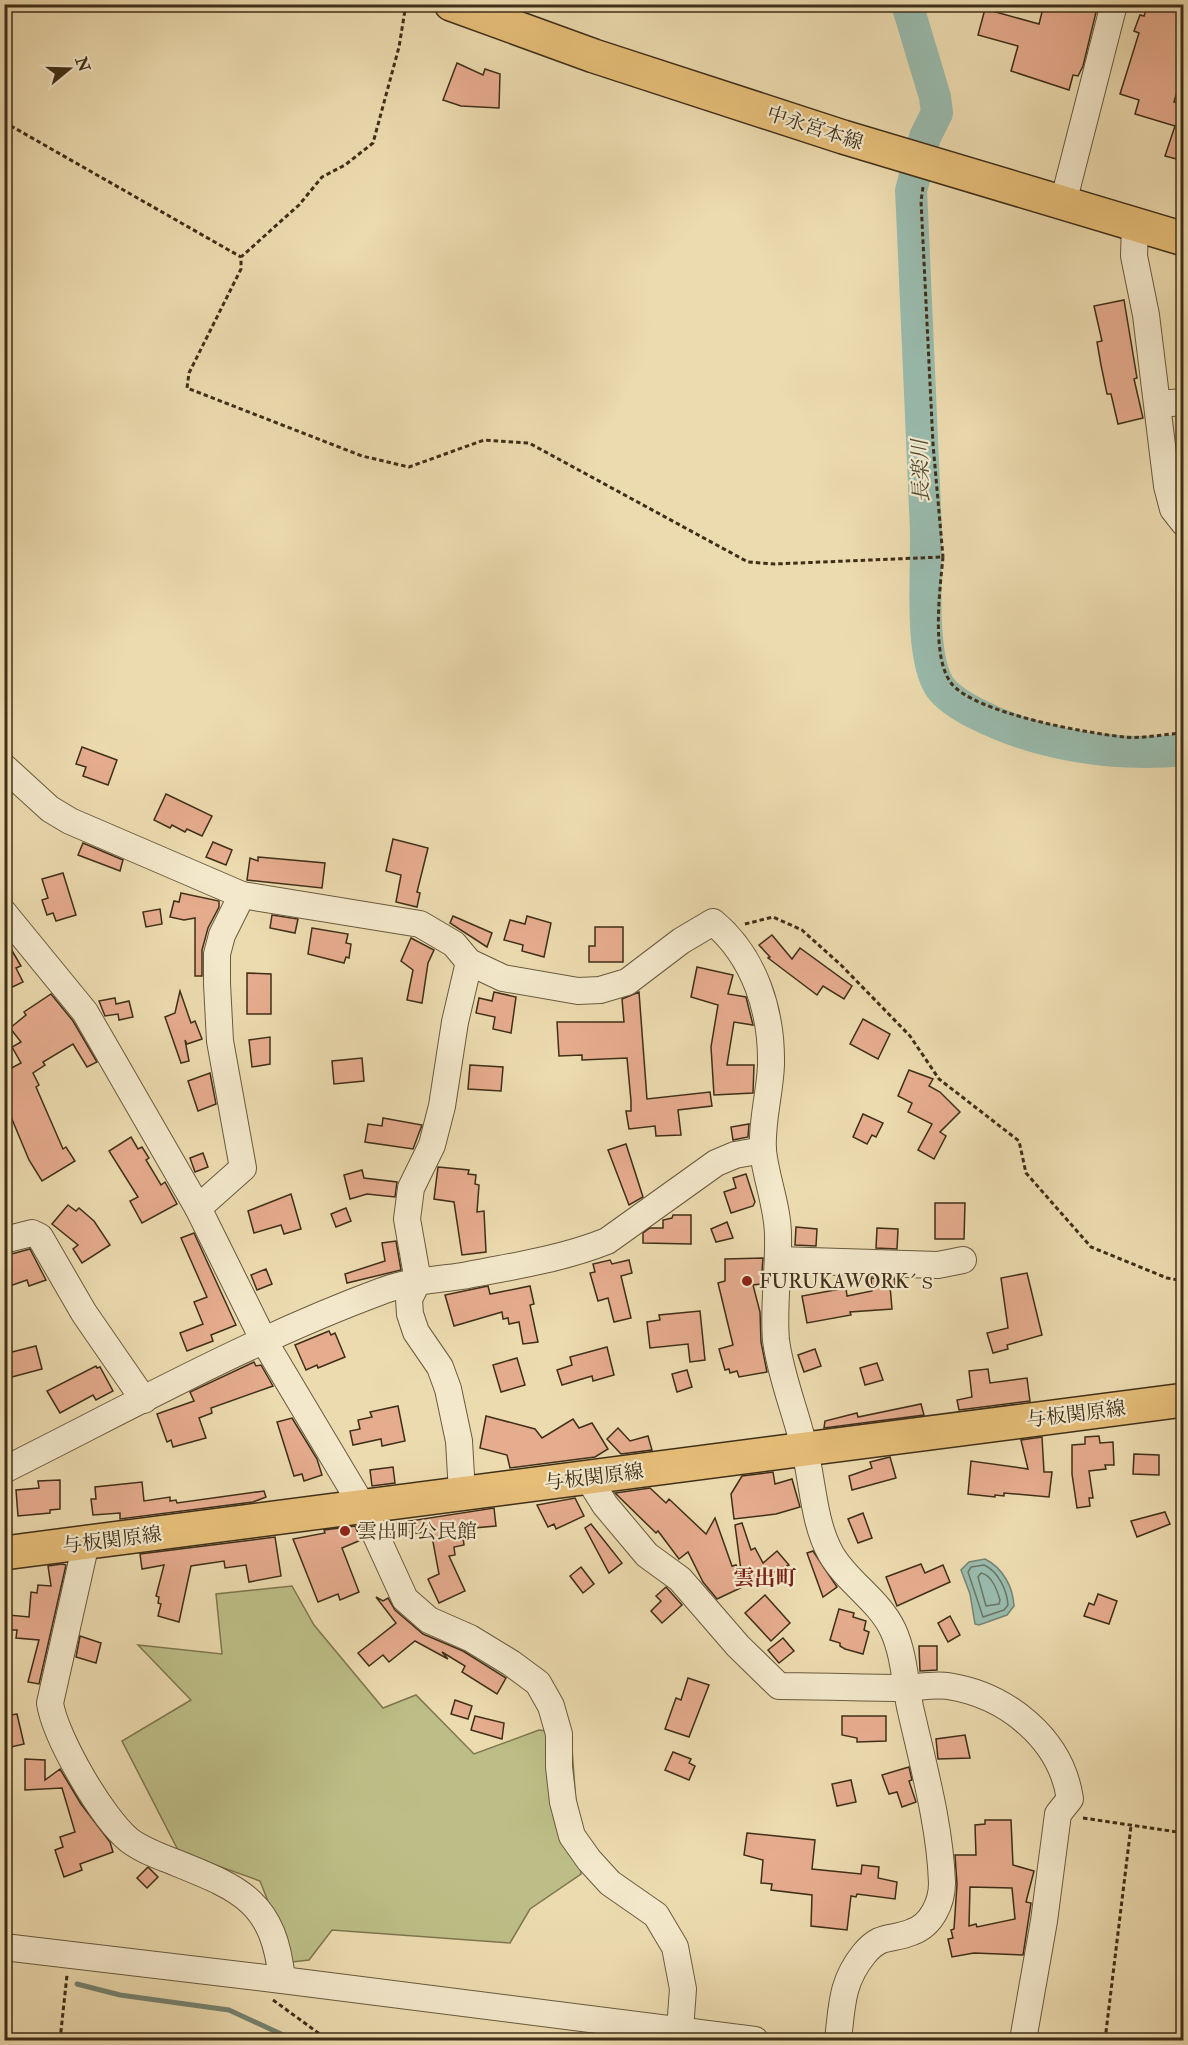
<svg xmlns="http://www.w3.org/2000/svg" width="1188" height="2045" font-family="'IM FELL Double Pica','Noto Serif JP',serif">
<rect width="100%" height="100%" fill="#ecdbaf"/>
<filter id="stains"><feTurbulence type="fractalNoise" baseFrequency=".00333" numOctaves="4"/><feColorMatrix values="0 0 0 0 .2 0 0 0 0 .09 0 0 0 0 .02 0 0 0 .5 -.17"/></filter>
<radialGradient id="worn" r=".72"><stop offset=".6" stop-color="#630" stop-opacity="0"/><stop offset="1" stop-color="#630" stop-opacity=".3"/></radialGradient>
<path fill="#bdbe87" stroke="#7e7650" stroke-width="1.5" d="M292,1586l22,39 69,83 33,-13 58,59 65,-24 32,4 10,140 -51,35 -20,34 -178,-13 -23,30 -17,2 -32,-81 -81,-29 -57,-111 69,-41 -53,-55 84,9 -6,-60z"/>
<path fill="#99bbad" stroke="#758372" stroke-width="1.5" d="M985,1559c18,9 28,28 29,47l-7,9 -28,10 -4,-1 -5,-30 -9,-24 8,-8z"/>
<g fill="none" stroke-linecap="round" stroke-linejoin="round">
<g stroke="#6c7563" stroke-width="1.5">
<path d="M984,1565c14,6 23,25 24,40l-4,5 -21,7 -15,-45 3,-5z"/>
<path d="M981,1573c11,2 16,17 19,27l-1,4 -13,2 -8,-29z"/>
</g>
<path stroke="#758372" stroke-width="5" d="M77,1984l43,11 109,15 65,30"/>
<path stroke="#99bbad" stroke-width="32" d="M907,4l28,93 2,16 -12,24 -14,54c6,113 11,226 15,340 1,39 -7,125 14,156 8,11 25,21 37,27 61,31 137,43 207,36"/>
</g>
<g fill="#e6ac8e" stroke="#3f2f19" stroke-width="1.5" fill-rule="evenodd">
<path d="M1044,4h54l-15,62 -5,10 -5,-1 -4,15 -58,-19 7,-25 -40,-11 7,-26 54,15z"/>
<path d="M1148,4h12l24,8v57l-10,33 10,2v57l-19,-5 10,-30 -40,-12 4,-14 -19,-6 19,-61 -5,-2 6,-16 4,1z"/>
<path d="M457,63l26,12 2,-6 15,5 -1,34 -38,-2 -18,-6z"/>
<path d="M1124,300l13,78 -3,1 9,39 -25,6 -7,-30h-4l-6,-29 -4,-23 5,-1 -8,-35z"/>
<path d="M82,747l35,13 -9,25 -25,-9 3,-9 -10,-3z"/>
<path d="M166,794l46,22 -10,20 -15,-7 -2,3 -13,-7 -2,3 -16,-8z"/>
<path d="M393,839l35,9 -11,44 3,1 -3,14 -21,-5 5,-27 -15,-4z"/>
<path d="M213,842l19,8 -6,15 -20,-8z"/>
<path d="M83,843l40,17 -3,11 -42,-16z"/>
<path d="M258,857l67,6 -3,25 -75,-8 3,-22 8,3z"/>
<path d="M63,873l13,42 -20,6 -3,-8 -6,2 -5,-15 6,-2 -6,-19z"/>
<path d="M181,893l38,8v6l-11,21 -6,22v26h-7v-58l-11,2 -14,-3 4,-16 5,1z"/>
<path d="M160,909l2,15 -16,3 -3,-15z"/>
<path d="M272,915l26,4 -3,14 -25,-5z"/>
<path d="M453,916l39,17 -5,14 -37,-24z"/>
<path d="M527,916l24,7 -7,34 -22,-6 1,-6 -19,-5 6,-20 15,4z"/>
<path d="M595,927h28v35h-34v-16h6z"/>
<path d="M312,928l36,6 -2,9 5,1 -2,14 -3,-1 -2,6 -36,-9z"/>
<path d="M772,935l20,24 8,-11 52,38 -8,13 -21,-13 -6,9 -49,-37 2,-1 -11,-12z"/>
<path d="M4,937l17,29 -5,2 7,14 -19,9z"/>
<path d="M411,938l23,12 -6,13 -6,40 -15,-3 6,-30 -12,-9z"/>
<path d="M697,967l36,8 -5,19 18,3 7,28 -19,-3 -7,43h27l-1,28 -39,2 -3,-48 7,-42 -27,-8z"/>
<path d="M247,973l24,1v40h-24z"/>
<path d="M180,991l11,32 4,-2 7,18 -15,5 -2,-4 4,21 -8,2 -16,-46 10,-4z"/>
<path d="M494,992l22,5 -5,36 -18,-4 2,-12 -19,-4 3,-15 13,3z"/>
<path d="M639,992l8,107 63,-7 2,14 -34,4 3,25 -25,1 -1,-10 -26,3 -3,-18h5v-10l-4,-43 -45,2v-5l-23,1 -2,-34h67l-2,-23z"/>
<path d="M51,994l22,27 24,41 -10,5 -14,-23 -30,18 2,3 -12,8 6,12 -3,2 27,62 3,-2 9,14 -33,20 -13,-21 -25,-60v-28l17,-9 -9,-16 9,-5 -11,-14 16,-13 -2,-3z"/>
<path d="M115,998l1,6 13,-3 4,16 -14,3 -1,-6 -13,2 -6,-15z"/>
<path d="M863,1019l27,15 -12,25 -28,-15z"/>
<path d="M270,1037v27l-18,3 -3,-27z"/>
<path d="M362,1058l2,23 -30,3 -2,-23z"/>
<path d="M470,1065l33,2 -2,24 -33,-2z"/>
<path d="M909,1070l24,9 -4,7 11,6 20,20 -20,20 6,4 -12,23 -16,-9 14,-26 -24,-12 4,-9 -14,-7z"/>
<path d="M210,1073l6,31 -18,7 -10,-30z"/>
<path d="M863,1114l20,9 -7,14 -4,-2 -5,9 -14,-7z"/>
<path d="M383,1118l39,7 -9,24 -48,-7 3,-18 14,2z"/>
<path d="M749,1124l-1,13 -15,3 -2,-13z"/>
<path d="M131,1137l7,12 4,-2 7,11 -3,2 15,25 4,-3 12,22 -35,19 -12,-22 8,-4 -29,-46z"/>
<path d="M626,1144l17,53 -14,8 -21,-55z"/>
<path d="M203,1153l5,14 -13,5 -5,-14z"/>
<path d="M438,1167l31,3 -1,4 8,1 -1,9 4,1 -2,27 7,-1 2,41 -24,3 -8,-53 -20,-3z"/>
<path d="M362,1170l2,8 33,4 -2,15 -28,-3 -17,5 -6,-24z"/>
<path d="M746,1174l9,28 -2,4 -22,7 -7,-21 12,-4 -3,-10z"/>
<path d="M291,1194l10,35 -17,5 -3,-9 -27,8 -6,-22z"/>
<path d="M935,1203h30l-1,36h-29z"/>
<path d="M68,1205l8,6 3,-3 15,13 16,24 -28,18 -9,-14 5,-4 -26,-21z"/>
<path d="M346,1208l5,13 -15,6 -5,-13z"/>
<path d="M673,1215h18v29l-48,-1v-10l7,-5h13v-8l9,-2z"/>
<path d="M727,1222l6,16 -17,4 -5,-13z"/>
<path d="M796,1227l21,2 -1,17 -21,-1z"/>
<path d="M877,1228l21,1 -1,20 -21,-1z"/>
<path d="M194,1233l42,92 -25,10 2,6 -26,10 -7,-18 23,-9 -9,-22 13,-5 -26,-59z"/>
<path d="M396,1241l5,29 -54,13 -2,-9 40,-13 -3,-18z"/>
<path d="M30,1249l16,31 -17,6 -2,-6 -23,8v-32z"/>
<path d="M763,1258l-2,26 -8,1 7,27 1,30 6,30 -28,5 -2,-6 -7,2 -1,-4 -4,1 -6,-21 14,-4 -15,-62 7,-2v-22z"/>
<path d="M610,1260l2,4 17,-4 3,13 -11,3 10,42 -17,4 -6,-24 -10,3 -8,-28 5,-1 -2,-8z"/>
<path d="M266,1269l6,15 -15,6 -6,-15z"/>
<path d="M1027,1273l15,62 -35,10 1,4 -15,4 -6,-20 21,-5 -7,-50z"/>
<path d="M871,1278l24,1v7h-5l2,23 -42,3 1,3 -44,8 -5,-27 44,-8 1,8 25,-5z"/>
<path d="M488,1286l2,8 40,-8 4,18 -4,1 8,37 -15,2 -4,-22 -10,2 -1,-6 -5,1 -1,-7 -48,14 -9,-31z"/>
<path d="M700,1311l5,49 -15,2 -2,-18 -38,4 -3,-26 13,-2 -1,-5z"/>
<path d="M329,1331l2,4 4,-2 10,24 -27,11 -1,-3 -11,5 -11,-25z"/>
<path d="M36,1346l6,23 -34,9 -4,-24z"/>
<path d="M607,1347l7,28 -21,6 -1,-5 -30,9 -5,-15 15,-5 -2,-8z"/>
<path d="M815,1349l6,17 -17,6 -6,-17z"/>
<path d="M517,1358l8,27 -24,7 -8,-27z"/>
<path d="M254,1362l2,4 5,-1 12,21 -62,22 1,5 -13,5 7,20 -33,9 -2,-7 -4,2 -10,-28 37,-13 -4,-9z"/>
<path d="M877,1363l6,17 -18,5 -5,-17z"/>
<path d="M96,1366l1,2 3,-1 13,24 -17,9 -3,-5 -33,18 -13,-22z"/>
<path d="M988,1369l2,14 37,-5 3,23 -71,9 -2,-10 15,-3 -3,-26z"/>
<path d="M687,1370l5,17 -15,5 -5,-18z"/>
<path d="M921,1404l3,11 -100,13 1,-7 32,-8 1,4z"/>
<path d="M398,1406l7,35 -23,5 -1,-7 -28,6 -3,-14 10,-2 -2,-9 14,-3 -2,-5z"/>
<path d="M486,1416l49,13 7,9 31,-19 6,9 13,-5 16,26 -13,8 -85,11 -3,-13 -27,-7z"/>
<path d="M292,1418l25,41 5,16 -18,6 -2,-7 -8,2 -17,-54z"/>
<path d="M618,1428l12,13 18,-5 4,14 -31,4 -14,-15z"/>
<path d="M1099,1436l1,7 13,-1 1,23h-9l1,4 -17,2 4,27h-4l1,8 -13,2 -5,-34v-29l13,-1v-7z"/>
<path d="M1042,1437l2,35h8l-3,25 -45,-4v3l-9,-1v2l-27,-3 3,-33 57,8 -7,-29z"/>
<path d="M1134,1454l25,1v20l-26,-1z"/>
<path d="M890,1457l6,21 -44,12 -3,-14 23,-8 -2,-6z"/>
<path d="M393,1467l2,16 -23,3 -2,-16z"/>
<path d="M773,1472l2,12 17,-5 8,28 -24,7 -42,5 -3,-25 11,-18z"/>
<path d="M60,1480v29l-10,1v3l-32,3 -2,-26 23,-2 -1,-7z"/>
<path d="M142,1482l2,19 26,-4v4l6,-1 1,3 87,-12 2,6 -13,5 -133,17v-6l-27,2 -2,-16h5l-1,-12z"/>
<path d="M650,1488l16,15 3,-4 37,35 9,-16 17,48 4,-1 6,13 -7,-53 7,-2 9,27 4,-2 8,15 14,-12 12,14 -72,34 -14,-17 -15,-30 -9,7 -21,-28 -2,2 -41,-40z"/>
<path d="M575,1498l9,18 -28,13 -2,-5 -6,3 -11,-22z"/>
<path d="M494,1508l2,18 -34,3 2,16 -10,2 1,8 -6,1 16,35 -26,12 -11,-24 11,-5 -8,-43 -20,3v-3l-16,6 -5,-13z"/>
<path d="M1165,1512l5,12 -33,13 -6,-16z"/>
<path d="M863,1513l9,25 -14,5 -10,-24z"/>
<path d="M591,1524l31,39 -13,10 -24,-45z"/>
<path d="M355,1526l6,14 -19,8 17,44 -19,8 -2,-6 -20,8 -25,-63 32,-6 -1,-3z"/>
<path d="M275,1537l6,39 -32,6 -3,-17 -21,3 -1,-7 -33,5 -12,56 -21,-6 3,-12 -3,-1 1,-6 -3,-1 8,-31 -22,4 -2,-15z"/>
<path d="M813,1551l24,36 -14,10 -16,-44z"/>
<path d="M62,1564l4,1 -27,119 -11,-2 11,-42 -23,-2 1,-8h-10l2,-15 20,2 2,-25 6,1 1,-8 13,1 -3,-20z"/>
<path d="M921,1564l4,9 18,-8 7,17 -53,24 -11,-29z"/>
<path d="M581,1567l13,17 -11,9 -13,-17z"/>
<path d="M666,1587l16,18 -20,18 -11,-12 10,-10 -5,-5z"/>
<path d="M1098,1594l19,7 -8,23 -25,-8 5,-13 5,2z"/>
<path d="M765,1595l25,28 -19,18 -26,-28z"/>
<path d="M376,1597l7,4 5,-3 7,12 28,24 40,17 43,27 -9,16 -35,-22 3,-6 -23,-14 6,7 -33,-18 -26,21 -6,-7 -14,11 -11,-13 38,-30z"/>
<path d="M839,1609l15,4 -1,4 13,4 -2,9 5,2 -6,22 -18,-5 -5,-3v-3l-10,-3z"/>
<path d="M950,1616l10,19 -12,7 -10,-19z"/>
<path d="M80,1636l21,7 -5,20 -20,-6z"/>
<path d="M783,1638l11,13 -15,12 -11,-13z"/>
<path d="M919,1646h18v24l-17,1z"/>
<path d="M688,1678l21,7 -20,52 -24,-8 11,-31 5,2z"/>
<path d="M455,1700l17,6 -4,13 -17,-5z"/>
<path d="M17,1714l7,30 -17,4 -3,-5v-27z"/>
<path d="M475,1716l29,7 -2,16 -31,-9z"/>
<path d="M842,1716h44v25l-29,1v-4l-15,-3z"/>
<path d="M965,1735l5,23 -32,1 -2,-20z"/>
<path d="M673,1752l18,7 -2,4 6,3 -6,14 -24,-10z"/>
<path d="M25,1759l20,1v20l15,-11 21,35 29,38 3,10 -33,12 2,6 -18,7 -9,-27 8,-3 -3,-10 15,-5 -13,-44 -37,2z"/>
<path d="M909,1767l3,13 -3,1 7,21 -14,5 -5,-15 -8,2 -7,-19z"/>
<path d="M851,1780l5,22 -19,4 -5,-22z"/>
<path d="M985,1820h26l2,45 21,6 -8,31 5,1 -8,52 -49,-2 -22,4 -4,-18 5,-1 -2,-8 3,-1 3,-45 -2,-29h21l-1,-30 10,-1zM970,1887l42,1 3,31 -38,8 -1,-3 -7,2z"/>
<path d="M747,1833l68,7 -3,29 49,5 1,-9 17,2 -1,11 19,4 -2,17 -38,-5 -1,3 -5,-1 -4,34 -36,-4 1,-31 -41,-5 1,-6 -11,-1 2,-23 -19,-5z"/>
<path d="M148,1867l10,10 -11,11 -10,-10z"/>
</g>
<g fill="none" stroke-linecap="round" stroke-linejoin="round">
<g stroke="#6a5a3e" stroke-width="28">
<g id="minor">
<path d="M1063,203l51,-199"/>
<path d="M1135,225l-1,31 12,59 21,171 6,23 11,14"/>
<path d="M1158,404l26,-2"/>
<path d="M4,767l46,42 20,12 172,74 178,29 34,20 15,18 34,16 75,13 22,-1 27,-8 54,-41 32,-19c42,35 59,90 58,143 -1,28 -10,58 -8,86 3,28 15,56 15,85 1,34 -5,70 -2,104 4,34 20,73 28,107 9,34 9,75 27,107 16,28 48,46 62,76 11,24 12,52 17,77 13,58 30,117 32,176 0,19 -10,42 -30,49 -21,9 -31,1 -48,22 -23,28 -22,53 -26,86"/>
<path d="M4,913l81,99 26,45 87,151 66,133 99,166 42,92 24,21 41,18 41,25 27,20 13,23 8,28v33l4,35 9,34 17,24 21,23 46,32 19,32 8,42 -3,41"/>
<path d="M198,1208l45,-40 -23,-127 -3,-57v-30l5,-19 20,-40"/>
<path d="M4,1240l28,-7 8,4 44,76 60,87"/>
<path d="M778,1260l160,5 25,-5"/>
<path d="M4,1470c124,-62 248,-131 378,-179 25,-10 53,-11 80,-15 48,-9 100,-17 145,-35l109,-78 19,-8 28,-5"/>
<path d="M588,1478l17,27 42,50 33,24 58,67 41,40c42,0 85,2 128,2 13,-1 28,-4 41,-2 58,9 113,52 122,113l-12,15 -14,107 -21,119"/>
<path d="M462,1493l-3,-52 -11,-52 -8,-22 -24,-35 -6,-18 -1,-15 9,-18 -11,-62 4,-31 21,-43 10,-39 13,-84 14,-60"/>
<path d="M86,1543l-36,160c5,34 52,115 79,137 13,10 30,16 45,22 67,27 100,39 108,118"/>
<path d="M4,1947l278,33 473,60"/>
</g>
</g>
<g stroke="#3f2f19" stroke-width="36">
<g id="major">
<path d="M451,4l143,52 249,81 341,102"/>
<path d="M4,1553l1180,-153"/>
</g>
</g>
<g stroke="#3f2f19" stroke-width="3" stroke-dasharray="4.5 3" stroke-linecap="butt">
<path d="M406,4l-7,43 -26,96 -28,22 -23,12 -23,28 -58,52v12l-52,104 -2,15 175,68 47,11 75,-27 45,3 219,119 27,2 168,-7c-3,32 -12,99 8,126 23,30 135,50 173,54 19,2 40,-3 60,-4"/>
<path d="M4,122l237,135"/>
<path d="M923,187l-2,14 12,243 10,113"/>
<path d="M745,924l28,-7 29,13 40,36 68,70 29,43 80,62 7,32 65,74 76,31 17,3"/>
<path d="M1083,1818l101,15"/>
<path d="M273,2000l55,40"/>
<path d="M60,2040l7,-65"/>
<path d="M1105,2040l26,-214"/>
<path d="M1178,2040l6,-40"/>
</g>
<use href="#minor" stroke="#f3e8cb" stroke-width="26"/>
<use href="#major" stroke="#e6be78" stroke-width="33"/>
</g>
<g fill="#8f2418" stroke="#f3e8cb" stroke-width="2">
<circle cx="747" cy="1281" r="6"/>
<circle cx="345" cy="1531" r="6"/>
</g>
<g text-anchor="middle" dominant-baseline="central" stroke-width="4.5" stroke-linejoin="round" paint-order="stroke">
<g font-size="20" fill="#3f2f19" stroke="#f3e8cb">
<text transform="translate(815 128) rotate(18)">中永宮本線</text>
<text transform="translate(1076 1414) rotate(-7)">与板関原線</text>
<text transform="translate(594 1477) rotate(-7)">与板関原線</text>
<text transform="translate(112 1540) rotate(-7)">与板関原線</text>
</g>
<g font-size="20" fill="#3f2f19" stroke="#f3e8cb" text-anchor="start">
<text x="759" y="1281">FURUKAWORK´ｓ</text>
<text x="357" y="1531">雲出町公民館</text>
</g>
<g font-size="21" font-style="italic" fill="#514b37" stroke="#f3e8cb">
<text transform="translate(921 471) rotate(-92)">長楽川</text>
</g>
<g font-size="21" font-weight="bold" fill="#7a1f14" stroke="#f3e8cb">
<text x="765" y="1578">雲出町</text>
</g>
</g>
<rect width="1188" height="2045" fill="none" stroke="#ecdbaf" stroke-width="24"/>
<rect x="6" y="6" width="1176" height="2033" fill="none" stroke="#3f2f19" stroke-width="3"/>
<rect x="12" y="12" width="1164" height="2021" fill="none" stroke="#3f2f19" stroke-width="1.5"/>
<g transform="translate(69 69) rotate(71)" stroke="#f3e8cb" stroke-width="4.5" paint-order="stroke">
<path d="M0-4.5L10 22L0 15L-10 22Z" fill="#3f2f19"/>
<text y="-9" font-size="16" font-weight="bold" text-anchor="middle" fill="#3f2f19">N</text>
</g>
<rect width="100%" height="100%" filter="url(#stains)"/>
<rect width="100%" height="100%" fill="url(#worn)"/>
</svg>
